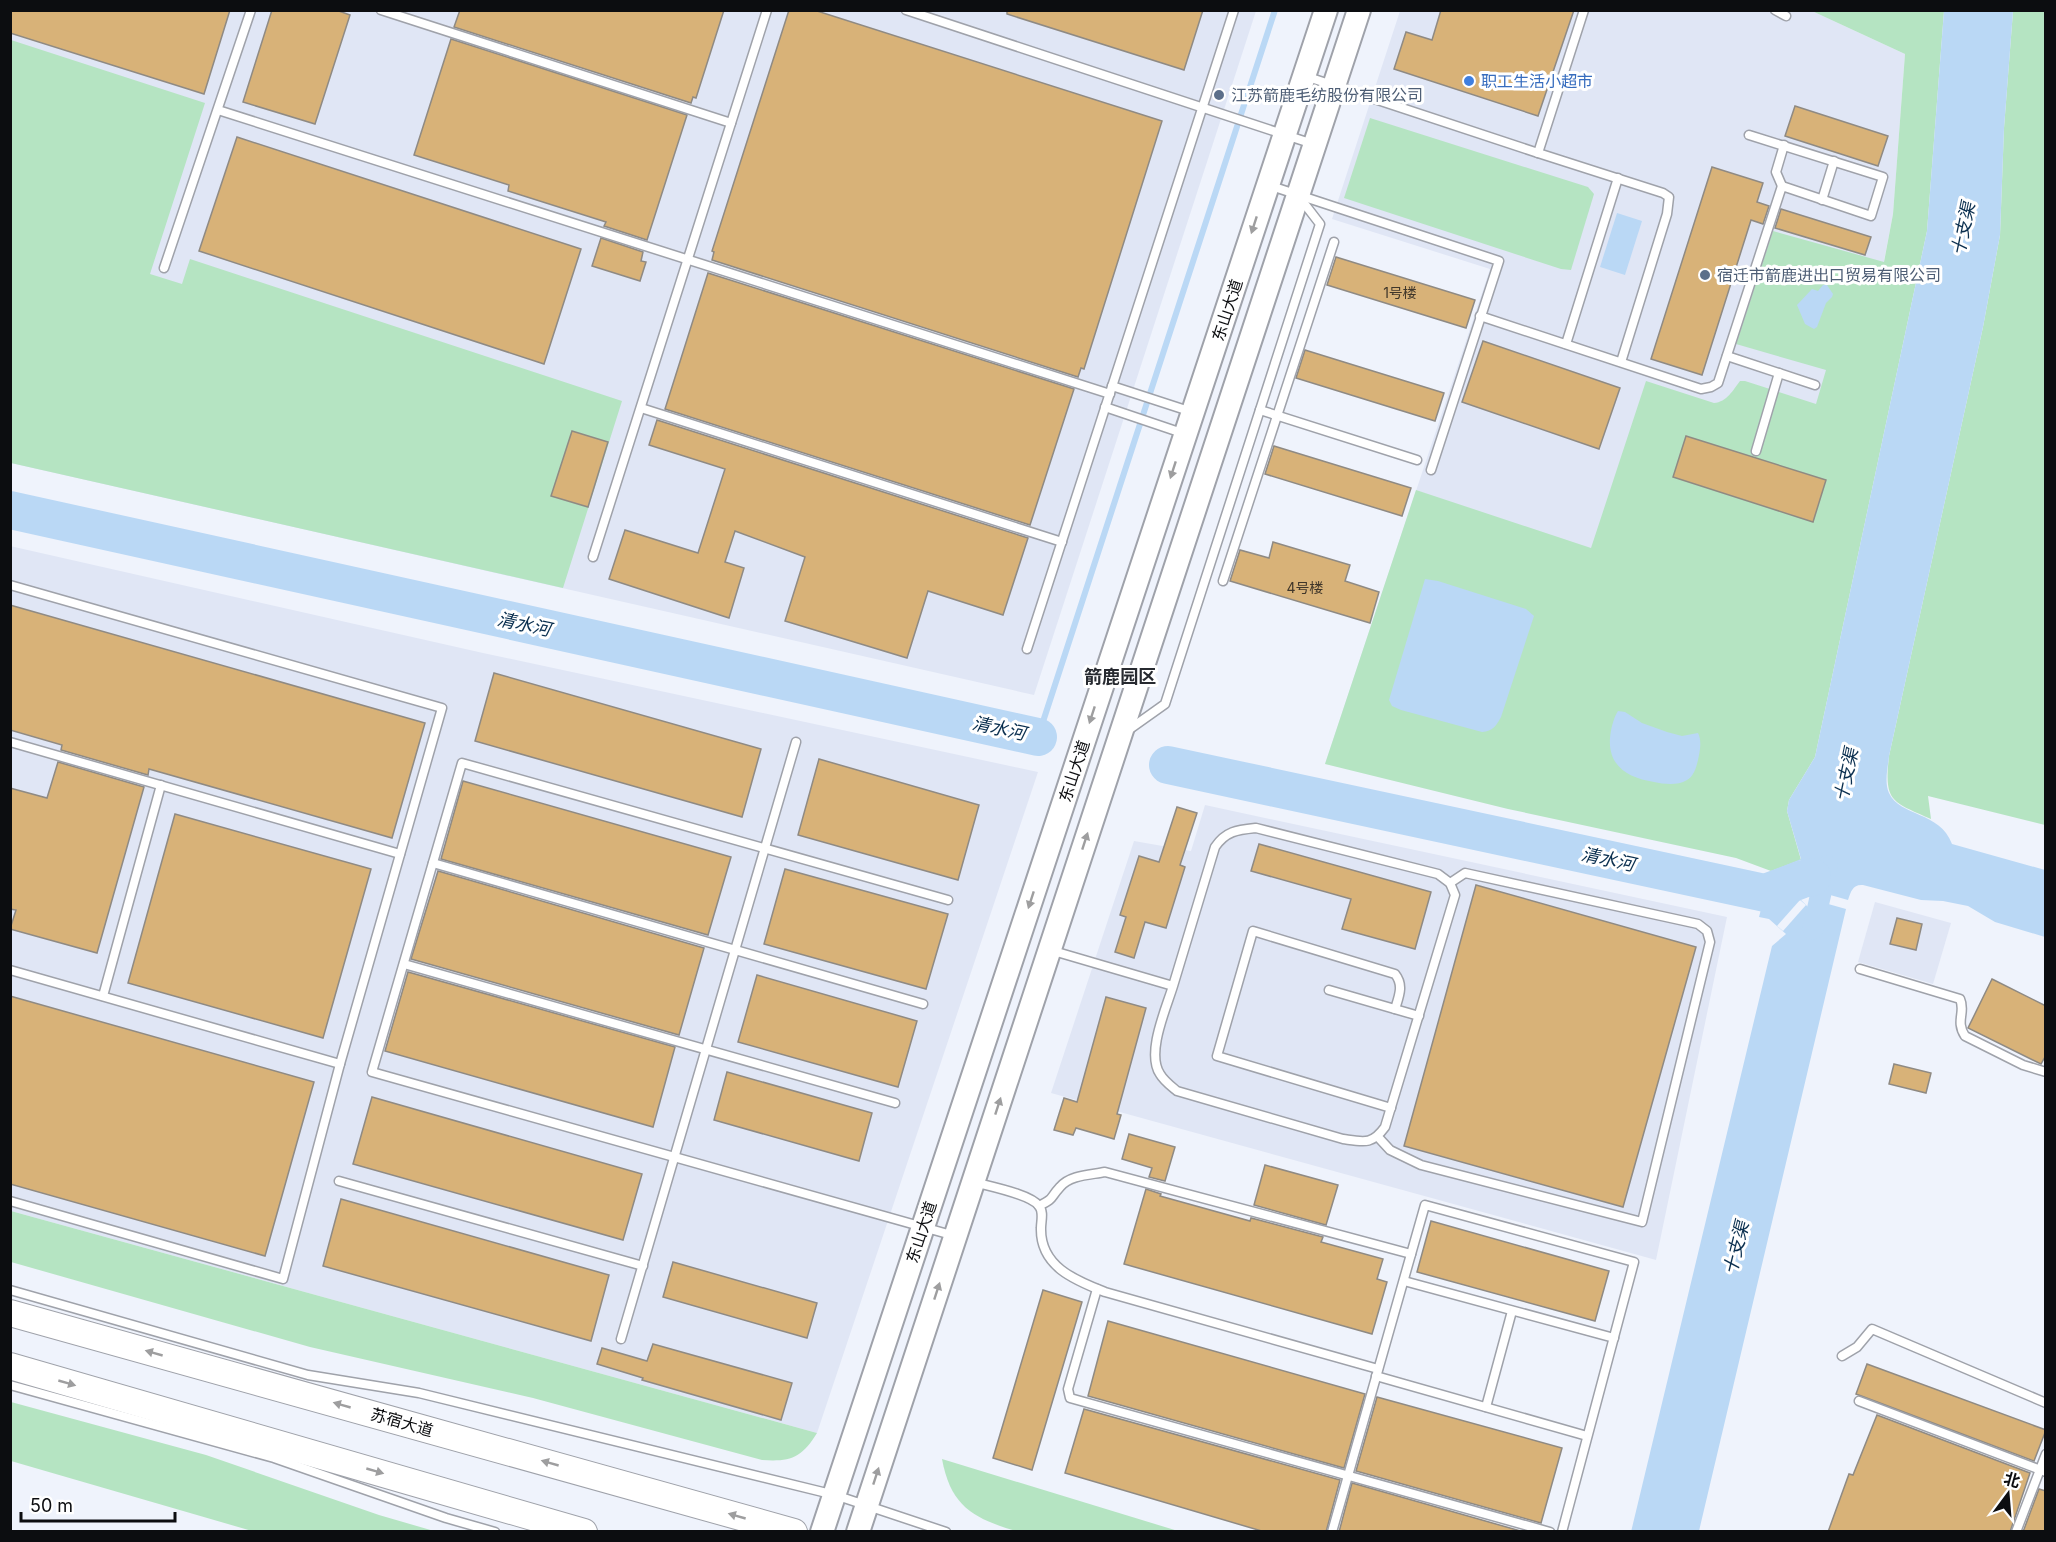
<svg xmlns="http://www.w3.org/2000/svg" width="2056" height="1542" font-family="Inter,'Noto Sans SC',sans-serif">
<rect width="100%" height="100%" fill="#eff3fc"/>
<g fill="#e0e6f5">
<path d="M11,11h1245l-222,684 -1023,-232z"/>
<path d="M1400,11h412l93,43 -12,160 -30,156 -538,394 165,-495 -158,-50z"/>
<path d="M10,546l473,107 555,119 -221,661 -806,-222z"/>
<path d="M1205,805l522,112 -71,343 -605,-167 83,-252 57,10z"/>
<path d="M1875,902l76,21 -18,61 -75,-22z"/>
</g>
<g fill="#b5e4c2">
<path d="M1812,11h132l-17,220 -112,526 -26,43 -2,11 14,49 -30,11 -35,-13 -228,-49 -183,-45 91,-274 175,58 55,-167 68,22c13,-1 19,-13 26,-22h5l71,23 10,-34 -90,-26 37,-113 111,31 9,-48 12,-160z"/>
<path d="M2013,11h32v814l-117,-29 3,23c-40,-18 -47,-17 -42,-63l94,-429 17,-92 4,-107z"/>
<path d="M11,40l194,63 -55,171 32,10 8,-25 432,142 -59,187 -552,-125z"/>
<path d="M1370,118l218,69 6,7 -23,76 -10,-1 -217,-71z"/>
<path d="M11,1211l806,222c-15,25 -27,29 -55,27l-229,-62 -223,-51 -299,-85z"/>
<path d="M11,1402l195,53 173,60 55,16h-182l-241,-70z"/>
<path d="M942,1459l236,72 -159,1c-44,-13 -68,-24 -77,-73z"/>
</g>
<g fill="#bad8f5">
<path d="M1944,11h69l-9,117 -4,107 -17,92 -94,429c-1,11 -5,26 0,37 11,24 51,18 63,51l93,26v67l-50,-15 -27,-16 -25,-5 -22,-1 -58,-15c-10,-1 -12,6 -15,15l-32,-9 2,-8 -25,9 17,17 4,-9 32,9 -147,622 -68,1 141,-586 14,-12 -17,-15 -10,-2 12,-46 30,-12 -14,-48 2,-11 26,-43 112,-526z"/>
<path d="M1617,213l25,8 -17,54 -25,-8z"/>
<path d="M1823,285h4l6,9 -1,3 -6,6 -9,24 -3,2 -9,-5 -8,-19 15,-16 6,2z"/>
<path d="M1425,579l13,2 88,28 8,7 -33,101c-5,9 -8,14 -19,15l-81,-22 -9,-4 -3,-6z"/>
<path d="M1618,711l7,1 17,11 25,9 15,4 16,-3c4,8 2,18 0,27 -2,8 -4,16 -11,20 -10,6 -23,4 -33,2 -25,-4 -46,-15 -44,-44 1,-9 3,-19 8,-27z"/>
</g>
<g fill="#eff3fc">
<path d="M1801,860l10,25 -8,4 -10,-26z"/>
<path d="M1800,900l6,5 -23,26 -6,-5z"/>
</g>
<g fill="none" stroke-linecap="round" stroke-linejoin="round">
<path stroke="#bad8f5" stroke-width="6" d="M1038,737l237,-727"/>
<path stroke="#bad8f5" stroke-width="21" d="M1813,929l14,-63"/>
<g stroke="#bad8f5" stroke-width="38">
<path d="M10,510l1028,227"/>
<path d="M1168,765l597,128 38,-14 9,-2"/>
</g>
</g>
<g fill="#d8b278" stroke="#8f8a83" stroke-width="1.5">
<path d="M10,10h220l-26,84 -194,-61z"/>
<path d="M272,10h64l14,5 -35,109 -72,-22z"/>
<path d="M460,10h264l-28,88 -3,-1 -2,6 -237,-76z"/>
<path d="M789,10h25l348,111 -78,248 -3,-1 -3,9 -366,-117 2,-8 -2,-1z"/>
<path d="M1007,10h196l-19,60 -177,-56z"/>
<path d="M1441,10h133l-36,106 -144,-47 12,-37 26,8z"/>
<path d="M451,39l236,76 -40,125 -43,-14 2,-4 -98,-31 1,-6 -95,-30z"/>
<path d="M1795,106l93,30 -10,30 -93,-30z"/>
<path d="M237,137l344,112 -37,115 -345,-113z"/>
<path d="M1712,167l51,16 -6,19 12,4 -6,18 -12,-4 -49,155 -51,-16z"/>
<path d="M1781,209l90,28 -6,18 -90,-27z"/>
<path d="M601,238l42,14 -2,9 5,1 -6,19 -48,-15z"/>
<path d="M1336,257l139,43 -9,28 -139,-43z"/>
<path d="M708,273l366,116 -44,136 -365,-116z"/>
<path d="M1483,341l137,47 -21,61 -137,-47z"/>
<path d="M1305,350l139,43 -9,28 -139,-43z"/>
<path d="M657,420l371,118 -25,77 -75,-24 -21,67 -122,-37 20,-64 -70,-26 -10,31 19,6 -15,50 -120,-39 16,-49 73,23 27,-84 -76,-24z"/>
<path d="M572,431l36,11 -20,65 -37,-11z"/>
<path d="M1686,436l140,44 -13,42 -140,-45z"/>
<path d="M1274,446l137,42 -9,28 -137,-42z"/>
<path d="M1273,542l77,23 -5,16 34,11 -9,31 -140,-42 10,-31 29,8z"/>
<path d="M10,605l415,118 -33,115 -243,-69 -1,6 -87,-25 1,-5 -52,-15z"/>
<path d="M494,673l267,76 -19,68 -267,-76z"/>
<path d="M819,759l160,46 -21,75 -160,-45z"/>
<path d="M58,762l86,25 -47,166 -87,-24 6,-19 -6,-1v-121l37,10z"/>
<path d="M463,781l268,76 -23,78 -267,-76z"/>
<path d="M1177,807l20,6 -17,52 5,2 -19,61 -21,-6 -11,36 -19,-6 11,-35 -6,-2 19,-59 20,6z"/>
<path d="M175,814l196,55 -48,169 -195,-55z"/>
<path d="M1259,844l172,48 -16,57 -73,-20 9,-30 -100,-28z"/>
<path d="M785,869l163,45 -22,75 -162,-45z"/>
<path d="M438,871l266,77 -25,87 -268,-76z"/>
<path d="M1476,885l220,62 -73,260 -219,-61z"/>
<path d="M1897,918l25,6 -6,26 -26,-6z"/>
<path d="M408,972l267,75 -22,80 -268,-76z"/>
<path d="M757,975l160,46 -19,66 -160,-45z"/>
<path d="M1992,979l54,27v49l-5,9 -73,-36z"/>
<path d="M10,996l304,86 -49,174 -255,-72z"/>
<path d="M1106,997l40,11 -29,106 4,1 -7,24 -38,-11 -3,7 -19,-5 10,-32 13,4z"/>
<path d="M1894,1064l37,9 -5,20 -37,-9z"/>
<path d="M727,1072l145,41 -13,48 -145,-41z"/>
<path d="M372,1097l270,77 -19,66 -270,-76z"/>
<path d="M1129,1134l46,13 -10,34 -16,-4 3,-9 -30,-9z"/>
<path d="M1265,1165l73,20 -12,40 -72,-20z"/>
<path d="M1146,1189l15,5 -1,2 90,25 1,-3 72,19 -2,5 62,17 -6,20 10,3 -15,52 -248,-70z"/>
<path d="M341,1199l268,76 -18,66 -268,-75z"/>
<path d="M1431,1221l178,50 -14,50 -178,-49z"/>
<path d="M673,1262l144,41 -10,35 -144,-41z"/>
<path d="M1043,1290l39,12 -50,168 -39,-12z"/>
<path d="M1108,1321l257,73 -21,74 -256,-72z"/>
<path d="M653,1344l139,39 -11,37 -139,-40 1,-2 -46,-14 5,-16 45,13z"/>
<path d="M1867,1364l179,66 -12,31 -178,-67z"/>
<path d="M1377,1397l185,51 -21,75 -185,-52z"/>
<path d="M1084,1409l256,71 -14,52h-61l-200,-59z"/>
<path d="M1877,1415l153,58 -20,59h-182l21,-58 4,1z"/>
<path d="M1352,1483l172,49h-185z"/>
<path d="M2039,1489l7,2v41h-23z"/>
</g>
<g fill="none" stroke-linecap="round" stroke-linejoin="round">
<g stroke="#9fa2aa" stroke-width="11">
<g id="service">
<path d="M381,10l350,113"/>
<path d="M906,10l407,134"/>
<path d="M1775,10l11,6"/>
<path d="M1305,76l233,77 46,-143"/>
<path d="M218,110l892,284"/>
<path d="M1538,153l125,40 6,4 -2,17 -46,148"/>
<path d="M1268,185l231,76 -68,209"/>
<path d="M1782,186l-6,-14 8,-27"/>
<path d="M1822,200l12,-39"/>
<path d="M164,268l87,-258"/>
<path d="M1480,316l221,73 10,-2 7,-4 64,-197 89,30 12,-39 -134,-42"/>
<path d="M1566,344l52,-166"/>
<path d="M1727,356l88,29"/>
<path d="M1112,386l80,26"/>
<path d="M1105,407l80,27"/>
<path d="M641,408l421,134"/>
<path d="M1260,410l157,50"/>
<path d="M1756,451l23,-78"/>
<path d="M593,557l174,-547"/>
<path d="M1223,581l111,-339"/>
<path d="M10,585l432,123 -102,356 -57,215 -273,-78"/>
<path d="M1027,649l207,-639"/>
<path d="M1127,731l38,-27 155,-480 -20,-26"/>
<path d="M10,742l390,112"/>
<path d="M433,863l490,141"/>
<path d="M948,900l-486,-137 -90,309 583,164"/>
<path d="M1050,950l123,36 42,-139c11,-16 22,-17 41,-19l182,46 12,9 5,12 -70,232c-13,18 -21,15 -42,12l-166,-48c-6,-5 -13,-10 -17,-17 -14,-21 6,-65 13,-88"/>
<path d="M404,964l491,139"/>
<path d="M1860,969l100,30c6,13 -5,22 5,37l58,29 23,7"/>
<path d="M10,970l330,94"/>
<path d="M1329,990l90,26"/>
<path d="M103,996l58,-211"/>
<path d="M1391,1108l-174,-52 36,-125 142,43c9,11 4,22 0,35"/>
<path d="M1378,1137l12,13 31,15 221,57 68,-280 -3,-11 -9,-7 -233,-51 -15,10"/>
<path d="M339,1181l304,85"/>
<path d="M974,1182c14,4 57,12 65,24 5,6 2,15 2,22 -1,38 33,52 64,64l273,77"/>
<path d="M1039,1206c16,-8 10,-7 21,-19 10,-12 30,-12 45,-15l306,82"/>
<path d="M1404,1281l210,57"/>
<path d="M1097,1289l-29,100 2,9 480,134"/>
<path d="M10,1290l298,85 111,18 416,102 111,37"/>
<path d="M621,1339l175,-597"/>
<path d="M1842,1356l15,-9 15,-18 174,74"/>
<path d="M1376,1376l211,60"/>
<path d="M10,1385l264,73 172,60 49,14"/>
<path d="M1859,1401l187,71"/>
<path d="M1486,1407l26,-96"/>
<path d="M1332,1532l93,-327 209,57 -72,270"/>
<path d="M2016,1532l30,-78"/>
</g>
</g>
<g stroke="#9fa2aa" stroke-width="26">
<g id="secondary">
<path d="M822,1532l504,-1522"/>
<path d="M858,1532l501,-1522"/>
</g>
</g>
<g stroke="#9fa2aa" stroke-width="28">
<g id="primary">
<path d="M10,1313l784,219"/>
<path d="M10,1366l574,166"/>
</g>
</g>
<use href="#service" stroke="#fff" stroke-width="8"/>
<use href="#secondary" stroke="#fff" stroke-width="22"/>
<use href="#primary" stroke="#fff" stroke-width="26"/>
</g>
<defs><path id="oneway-solid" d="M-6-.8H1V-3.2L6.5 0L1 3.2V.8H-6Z" transform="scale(1.5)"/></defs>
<g fill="#9e9e9f">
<use href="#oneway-solid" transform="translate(1254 225) rotate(108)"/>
<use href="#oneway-solid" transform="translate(1173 470) rotate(108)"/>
<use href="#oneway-solid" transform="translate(1092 715) rotate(108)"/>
<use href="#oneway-solid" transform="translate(1085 841) rotate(-72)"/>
<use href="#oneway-solid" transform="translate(1031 900) rotate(108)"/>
<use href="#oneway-solid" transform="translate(998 1106) rotate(-72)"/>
<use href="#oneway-solid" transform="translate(937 1291) rotate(-72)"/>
<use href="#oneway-solid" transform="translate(154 1353) rotate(-164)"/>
<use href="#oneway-solid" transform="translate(67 1383) rotate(16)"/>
<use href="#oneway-solid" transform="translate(342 1405) rotate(-164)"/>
<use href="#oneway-solid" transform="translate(550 1463) rotate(-164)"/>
<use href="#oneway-solid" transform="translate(375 1471) rotate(16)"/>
<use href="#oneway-solid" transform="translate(876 1476) rotate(-72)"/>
<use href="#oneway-solid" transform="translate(737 1516) rotate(-164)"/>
</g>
<circle fill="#3f7fe0" stroke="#fff" stroke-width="2" cx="1469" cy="81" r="6"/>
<g fill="#5c6f8a" stroke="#fff" stroke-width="2">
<circle cx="1219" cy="95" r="6"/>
<circle cx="1705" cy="275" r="6"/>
</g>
<g text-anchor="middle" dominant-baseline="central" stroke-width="6" stroke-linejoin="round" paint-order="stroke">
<g font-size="14" fill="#3f362a">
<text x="1400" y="292">1号楼</text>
<text x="1305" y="587">4号楼</text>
</g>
<g font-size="16" fill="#366cbe" stroke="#fff" text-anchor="start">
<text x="1481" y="81">职工生活小超市</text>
</g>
<g font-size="16" fill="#4e5e75" stroke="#fff" text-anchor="start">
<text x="1231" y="95">江苏箭鹿毛纺股份有限公司</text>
<text x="1717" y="275">宿迁市箭鹿进出口贸易有限公司</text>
</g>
<g font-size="16" fill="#0c0d10" stroke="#fff">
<text transform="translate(1227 310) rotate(-72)">东山大道</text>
<text transform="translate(1074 771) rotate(-72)">东山大道</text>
<text transform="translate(921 1232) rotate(-72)">东山大道</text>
<text transform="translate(402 1422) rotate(16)">苏宿大道</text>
</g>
<g font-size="18" font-style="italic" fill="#0a2f4f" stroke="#fff">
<text transform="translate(1963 229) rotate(-78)">十支渠</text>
<text transform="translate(524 624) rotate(12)">清水河</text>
<text transform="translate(999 728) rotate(12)">清水河</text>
<text transform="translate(1846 775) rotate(-78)">十支渠</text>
<text transform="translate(1608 859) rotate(12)">清水河</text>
<text transform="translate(1736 1248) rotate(-76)">十支渠</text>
</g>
<g font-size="18" font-weight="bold" fill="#272a30" stroke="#fff">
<text x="1120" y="676">箭鹿园区</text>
</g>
</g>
<rect width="2056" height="1542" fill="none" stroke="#0c0d10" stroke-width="24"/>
<g transform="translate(2008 1494) rotate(16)" stroke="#ffffff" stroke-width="4.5" paint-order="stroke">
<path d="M0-4.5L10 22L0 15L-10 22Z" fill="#0c0d10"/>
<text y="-9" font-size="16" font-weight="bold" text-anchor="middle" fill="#0c0d10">北</text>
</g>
<path d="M21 1512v9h154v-9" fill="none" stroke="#0c0d10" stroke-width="3"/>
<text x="30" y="1512" font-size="18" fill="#0c0d10" stroke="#ffffff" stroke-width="4.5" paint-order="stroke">50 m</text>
</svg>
